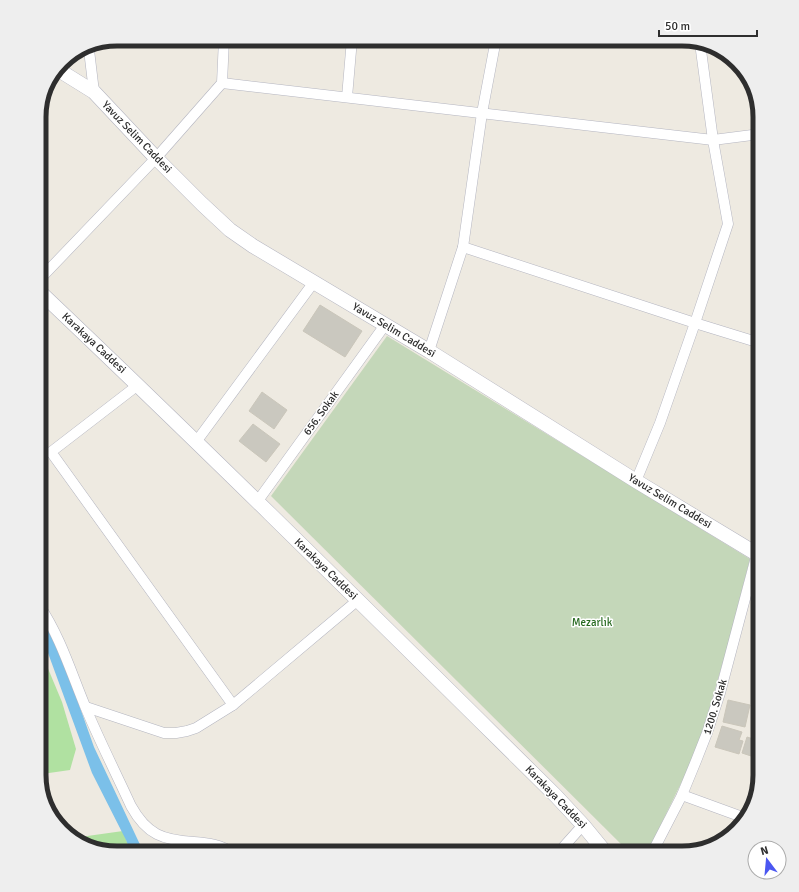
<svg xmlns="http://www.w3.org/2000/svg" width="799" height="892" font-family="Signika,sans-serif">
<rect width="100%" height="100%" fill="#eeeae1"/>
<g fill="#b0e1a1">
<path d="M39,647l23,55 14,47 -6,21 -21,3h-10z"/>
<path d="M123,831l8,22h-15l-34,-8 -9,-7z"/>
</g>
<path fill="#c4d7b9" d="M387,336l363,223 -24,93 -25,85 -12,30 -42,86h-17l-359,-357z"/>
<path fill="#7bc0e9" d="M39,615l13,20 9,19 33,93 50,106h-13l-5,-13 -34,-67 -44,-120 -9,-20z"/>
<g fill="#cac8bf" stroke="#cac6ba">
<path d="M320,305l42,26 -17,26 -42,-26z"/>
<path d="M262,392l25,18 -13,19 -25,-18z"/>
<path d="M253,424l27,20 -14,18 -27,-21z"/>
<path d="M728,700l22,5 -5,22 -22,-5z"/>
<path d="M722,726l20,6 -3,8 4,1 -4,13 -24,-7z"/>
<path d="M747,737l13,4v18l-18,-6z"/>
</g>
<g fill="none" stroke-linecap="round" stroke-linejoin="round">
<g stroke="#b4b5c0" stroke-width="11">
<g id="street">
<path d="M89,50l5,42"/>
<path d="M222,83l491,57 47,-6"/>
<path d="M347,97l5,-58"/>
<path d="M463,247l232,76 65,20"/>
<path d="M39,280l117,-122 66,-75 2,-44"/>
<path d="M429,351l34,-104 19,-134 14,-74"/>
<path d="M138,385l-87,67 182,253"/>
<path d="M196,442l118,-160"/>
<path d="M636,481l24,-58 35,-100 33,-99 -15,-84 -13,-97"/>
<path d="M257,502l128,-177"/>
<path d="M39,605c21,31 32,67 46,101 14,34 31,67 46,100 16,29 32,34 63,36 15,1 27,3 39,11"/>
<path d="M86,707l78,26h12l11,-2 9,-3 37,-23 125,-105"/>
<path d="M682,795l63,23"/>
<path d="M558,853l25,-28"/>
<path d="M652,853l30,-58 14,-34 11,-28 13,-40 40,-151"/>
</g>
</g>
<g stroke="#b4b5c0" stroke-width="15">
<g id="secondary">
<path d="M57,69l37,23 62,66 46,46 28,26 23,16 176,105 207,130 124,75"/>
<path d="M39,291c175,166 346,336 517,505l27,29 23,28"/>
</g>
</g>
<use href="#street" stroke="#fff" stroke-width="10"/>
<use href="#secondary" stroke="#fff" stroke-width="14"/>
</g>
<g text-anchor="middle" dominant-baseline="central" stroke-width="3" stroke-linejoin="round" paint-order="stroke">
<g font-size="11" fill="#2e2e2e" stroke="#fff">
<text transform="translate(137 137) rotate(46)">Yavuz Selim Caddesi</text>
<text transform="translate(394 330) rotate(31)">Yavuz Selim Caddesi</text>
<text transform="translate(94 343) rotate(43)">Karakaya Caddesi</text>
<text transform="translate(321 413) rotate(-54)">656. Sokak</text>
<text transform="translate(670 501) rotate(31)">Yavuz Selim Caddesi</text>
<text transform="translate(326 569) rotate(44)">Karakaya Caddesi</text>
<text transform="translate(715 707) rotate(-73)">1200. Sokak</text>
<text transform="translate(556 797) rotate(46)">Karakaya Caddesi</text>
</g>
<g font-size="11" fill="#26691f" stroke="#fff">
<text x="592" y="622">Mezarlık</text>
</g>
</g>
<path d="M0 0H799V892H0ZM117 46H682A71 71 0 0 1 753 117V775A71 71 0 0 1 682 846H117A71 71 0 0 1 46 775V117A71 71 0 0 1 117 46Z" fill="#eee" fill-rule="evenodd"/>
<path fill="none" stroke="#2e2e2e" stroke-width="5" d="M117 46H682A71 71 0 0 1 753 117V775A71 71 0 0 1 682 846H117A71 71 0 0 1 46 775V117A71 71 0 0 1 117 46Z"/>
<g transform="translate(767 860) rotate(344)"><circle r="19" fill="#ffffff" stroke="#ababab"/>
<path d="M0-3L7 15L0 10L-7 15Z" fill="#4b57f1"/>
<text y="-6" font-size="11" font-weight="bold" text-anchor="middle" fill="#2e2e2e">N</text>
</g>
<path d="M659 30v6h98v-6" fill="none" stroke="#2e2e2e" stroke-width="2"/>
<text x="665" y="30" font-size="12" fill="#2e2e2e" stroke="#ffffff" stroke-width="3" paint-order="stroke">50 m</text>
</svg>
